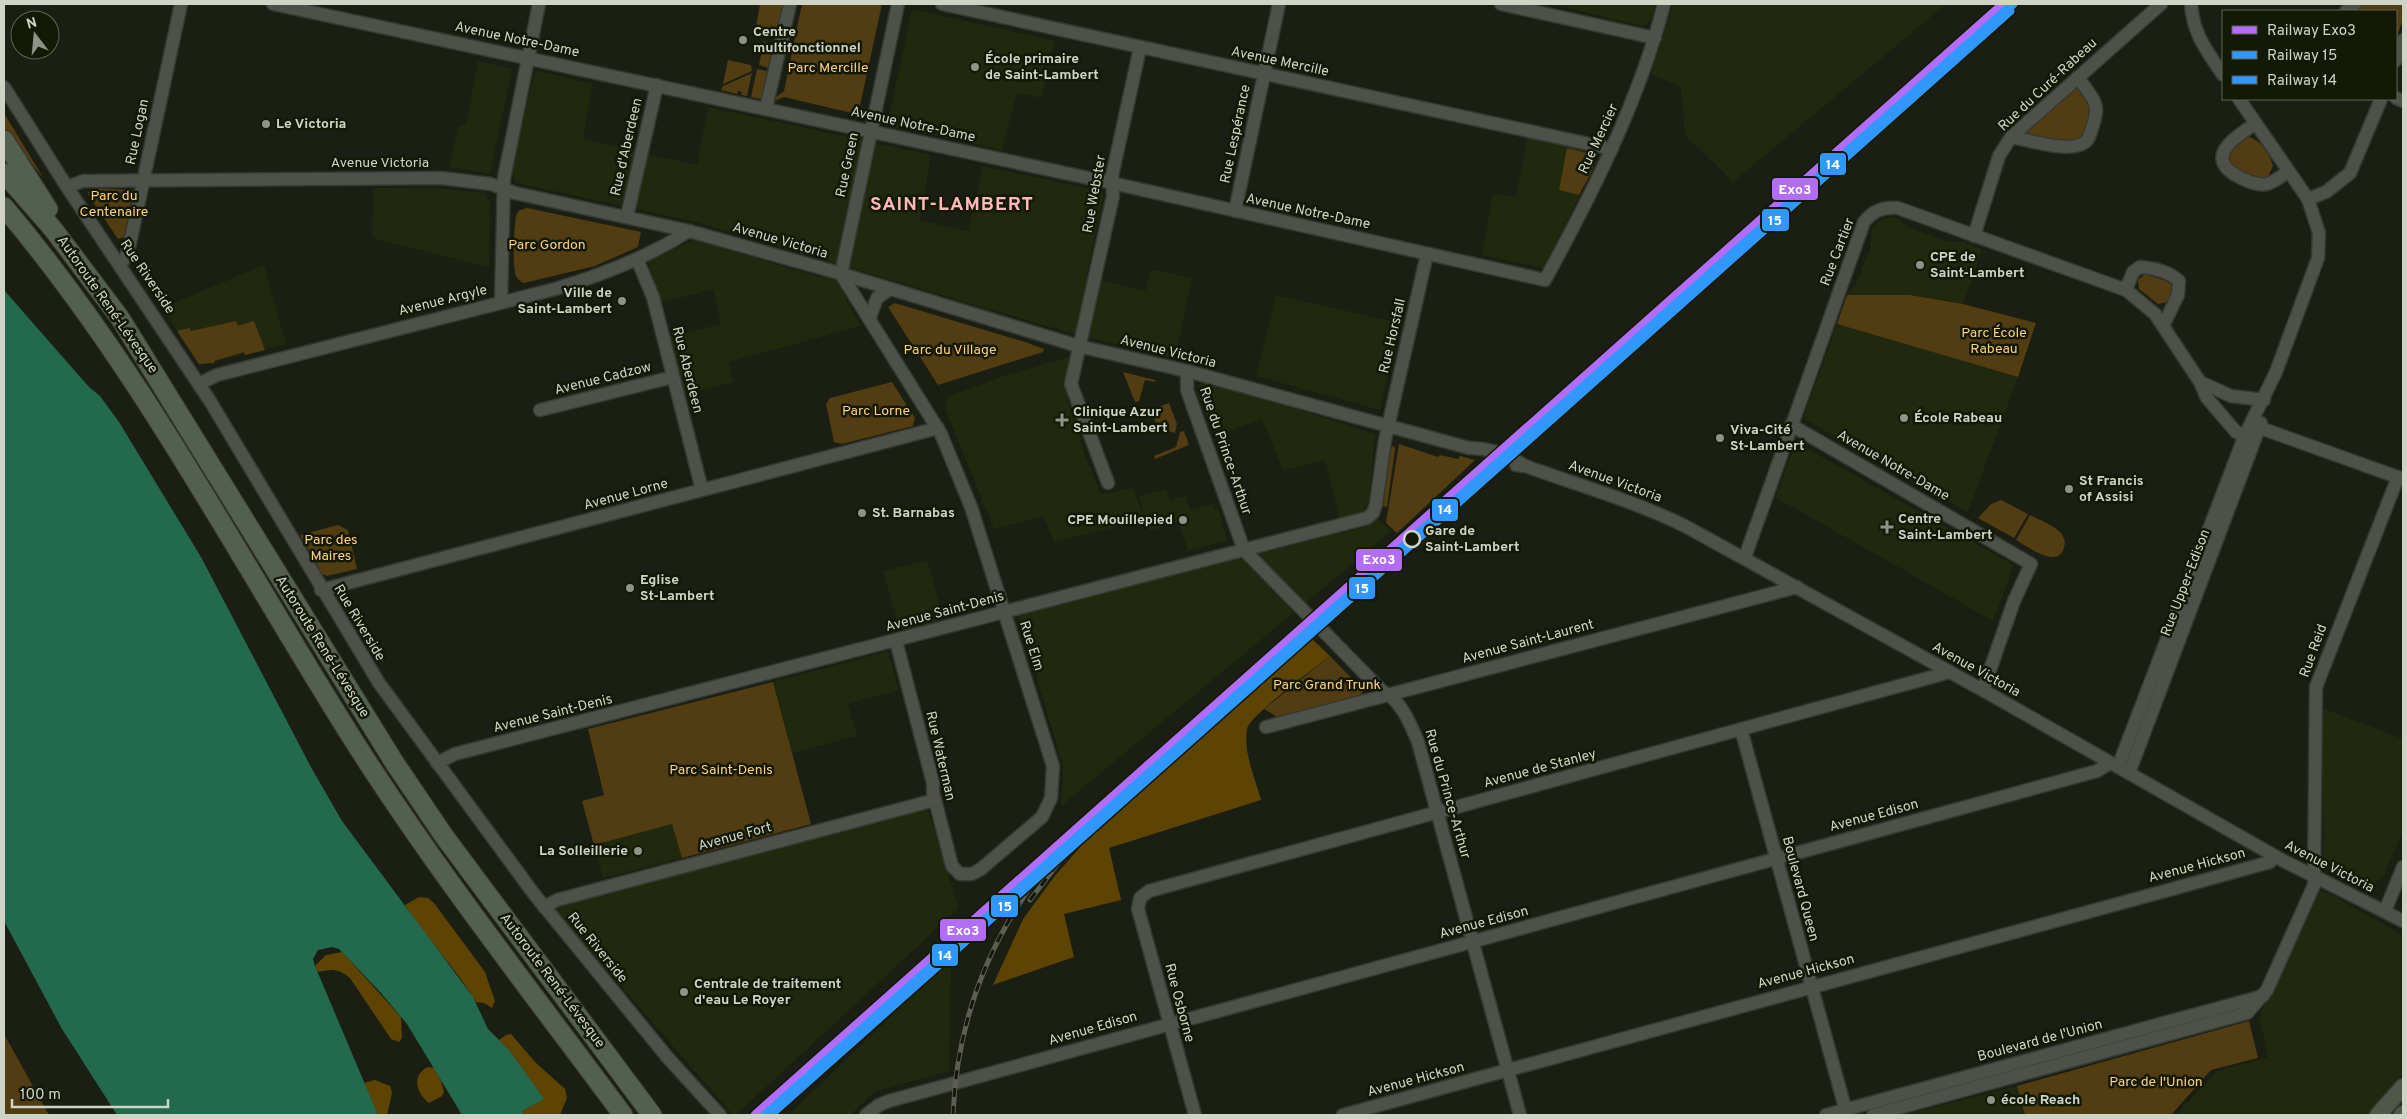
<svg xmlns="http://www.w3.org/2000/svg" width="2407" height="1119" font-family="Overpass,sans-serif">
<rect width="100%" height="100%" fill="#1b1e13"/>
<g fill="#20280e">
<path d="M1552,4h104l-6,17 -8,5z"/>
<path d="M1673,4h273l-213,178 -48,-47 -4,-49 -30,-12z"/>
<path d="M916,10l139,31 -13,57 -25,-5 -15,57 -112,-24 -2,-4 23,-109z"/>
<path d="M478,61l34,8 -22,105 -41,-7 9,-41 8,-1z"/>
<path d="M538,71l55,13 -10,55 114,26 11,-58 223,48 -11,65 48,11 15,-65 121,26 -18,85 59,14 6,-22 41,9 -17,81 -115,-29 -368,-109 -176,-38 -5,-10 23,-98z"/>
<path d="M1527,137l66,14 3,11 -52,106 -62,-13 11,-61 23,3z"/>
<path d="M373,188h64l48,5 5,10 -1,64 -117,-29z"/>
<path d="M1892,217l7,2 9,8 41,15h15l18,7 -19,55 -53,-9h-63l10,-13 13,-34 2,-21 10,-8z"/>
<path d="M694,240l126,37 4,-1 13,4 10,14 -1,5 15,27 -132,36 4,20 -50,13 -15,-58 53,-13 -8,-35 -53,14 -12,-42z"/>
<path d="M264,265l22,79 -87,21 -37,-57z"/>
<path d="M1276,295l124,28 -20,87 -124,-34z"/>
<path d="M1837,324l181,53 -50,135 -162,-92 -2,-4z"/>
<path d="M1069,357l-2,42 19,59 15,36 32,-6 11,29 -5,-21 27,-7 4,11 16,-4 4,14 23,-6 1,5 4,-1 9,32 -39,11 -10,-29 -29,9 -4,-11 -91,22 -11,-26 -49,13 -49,-121 4,-12 58,-21z"/>
<path d="M1201,378l174,56 -6,68 -7,10 -23,6 -14,-58 -42,10 -21,-51 -47,17 -18,-43z"/>
<path d="M1795,444h4l215,121 -21,56 -218,-124z"/>
<path d="M1378,519l14,12 -331,275 2,-39 -45,-154 347,-86z"/>
<path d="M927,560l17,60 -44,11 -17,-60z"/>
<path d="M888,651l11,39 -51,14 9,32 -65,17 -19,-71z"/>
<path d="M2322,708l81,31v92l-20,46 -14,11 -45,-23z"/>
<path d="M927,808l32,100 -223,207h-3l-182,-209z"/>
<path d="M672,824l10,34 -79,20 -9,-33z"/>
<path d="M2320,891l8,2 75,42v138l-22,31 -13,11h-192l41,-44 51,-14 -9,-41 56,-121z"/>
<path d="M951,959l-2,112 -75,21 -24,23h-62z"/>
<path d="M2017,1086l8,29h-122z"/>
</g>
<g fill="#513d11">
<path d="M760,4h23l-6,25 -9,7 -13,-4z"/>
<path d="M802,4h80l-23,106 -3,4 -72,-17 -8,3 -1,-2 9,-7z"/>
<path d="M2364,4h39v15l-7,20v-28h-41z"/>
<path d="M764,41l2,1 7,9 -4,17 -10,-3z"/>
<path d="M728,60l23,5 1,6 -29,13z"/>
<path d="M757,69l11,2 -5,26 -3,2 -9,-2z"/>
<path d="M752,73l-5,23 -6,-1 1,-3 -4,-1 -1,3 -16,-4 2,-4z"/>
<path d="M2077,81l18,28 -9,26 -20,9 -48,-9z"/>
<path d="M4,113l40,66 -40,-49z"/>
<path d="M2248,137c12,2 22,17 25,29l-5,11c-13,5 -30,-6 -39,-15v-9l14,-15z"/>
<path d="M1567,148l24,6c8,11 -6,29 -12,41l-20,-5z"/>
<path d="M91,188l42,2 -9,47 -6,2 -29,-43 -1,-3z"/>
<path d="M527,208l114,24 -3,15 -43,19 -71,17c-3,-1 -6,-3 -8,-7 -4,-7 -2,-56 1,-63 2,-3 7,-4 10,-5z"/>
<path d="M2145,274l21,7 6,4v9l-3,8 -11,2 -19,-15 -1,-9z"/>
<path d="M1847,295h63l53,9 73,19 -18,54 -181,-53z"/>
<path d="M895,303l130,39 19,7 -1,3 -105,33 -50,-78z"/>
<path d="M236,321l2,5 16,-5 11,29 -20,5 -1,-3 -30,9 1,2 -16,1 -22,-33 13,-3 1,3z"/>
<path d="M1123,372l32,8v2l-10,-2 -6,21 -4,1z"/>
<path d="M892,382l23,36 -2,8 -71,18 -8,-2 -8,-38 4,-6z"/>
<path d="M1169,403l8,21 -2,9 -17,-5 -7,-18z"/>
<path d="M1184,431l5,14 -34,14 -1,-3 22,-9 4,-15z"/>
<path d="M1399,444l39,13 2,-2 18,4 2,-3 15,4 -78,73 -11,-10z"/>
<path d="M1394,446l1,3 -8,58 -4,-1 8,-59z"/>
<path d="M2001,500l27,14 -14,24 -36,-20 13,-14z"/>
<path d="M2030,515c10,5 23,10 31,18 3,4 5,9 3,14 -5,23 -36,0 -48,-7z"/>
<path d="M338,525l10,5 9,39 -30,7 -5,-2 -22,-39z"/>
<path d="M1330,656l32,33 1,3 -5,6 -79,20 -15,-9z"/>
<path d="M773,682l38,142 -129,34 -10,-34 -78,21 -12,-44 22,-6 -16,-66z"/>
<path d="M2249,1021l9,37 -47,12 -40,45h-146l-8,-29z"/>
<path d="M4,1034l45,81h-45z"/>
</g>
<g fill="#5e4403">
<path d="M1312,639l18,17c-14,11 -81,60 -83,73 -4,23 8,49 14,71l-152,48 12,52 -57,14 10,43 -81,28 30,-66 31,-42 27,-31z"/>
<path d="M419,897l9,1 6,5 51,69 10,29 -3,7 -8,-5 -8,-1c-20,-34 -50,-63 -71,-97z"/>
<path d="M342,952l59,65 1,21 -3,4 -8,-3 -41,-61c-12,-10 -18,-9 -32,-6l-3,-6 11,-11z"/>
<path d="M511,1034l24,28 30,27 2,9 -7,17h-36l-2,-4 21,-12 -33,-48 -11,-11 7,-5z"/>
<path d="M428,1067l6,1 7,13 3,11 -2,4 -13,7c-13,-10 -18,-28 -1,-36z"/>
<path d="M375,1080l15,6 2,7 -5,22h-9l-14,-32z"/>
</g>
<path fill="#22694d" d="M4,290l85,97 11,9 19,26 82,135 111,212 30,52 131,176 15,32 22,22 34,48 -22,12 2,4h-62l-55,-91 -26,-31 -42,-44 -7,-2 -14,3 -5,9 2,7 63,149h-261l-55,-86 -58,-108z"/>
<g fill="none" stroke-linecap="round" stroke-linejoin="round">
<g stroke="#353931" stroke-width="15">
<g id="minor">
<path d="M273,4l839,179 433,97c48,-88 94,-179 119,-276"/>
<path d="M942,4l670,145"/>
<path d="M1501,4l154,34"/>
<path d="M2191,4c2,30 16,47 32,71"/>
<path d="M2346,11l9,-7"/>
<path d="M2396,60l7,-20"/>
<path d="M4,87l63,100 143,214 169,282 155,211 134,164 52,57"/>
<path d="M2396,98l7,3"/>
<path d="M766,108l24,-104"/>
<path d="M2255,124c-22,14 -53,35 -14,54 8,4 18,8 26,6 7,-2 14,-8 21,-12"/>
<path d="M2011,137c18,3 66,19 77,2 2,-3 3,-8 4,-11 10,-26 0,-29 -14,-51"/>
<path d="M67,187l16,-6 358,-3 50,6 24,9 174,38 143,40 246,75 109,25 282,77c21,0 38,6 56,18"/>
<path d="M2308,199l18,-7 24,-19 31,-74"/>
<path d="M1235,211l44,-207"/>
<path d="M627,216l30,-131"/>
<path d="M1974,236l25,-80 12,-19 150,-133"/>
<path d="M637,259l16,38 49,193"/>
<path d="M120,264l6,-7 4,-14 51,-239"/>
<path d="M841,274l100,160 30,73 82,259 -2,32 -9,19 -61,52 -9,5h-12l-8,-8 -19,-74v-9l-37,-142"/>
<path d="M841,274l57,-270"/>
<path d="M2126,290l7,-18 7,-5c15,1 28,4 39,14l-1,14 -15,31"/>
<path d="M501,302l3,-124 35,-174"/>
<path d="M870,317l7,-19 13,-9"/>
<path d="M1187,371v19l57,160 138,141c19,9 28,32 36,51l102,373"/>
<path d="M2200,382l31,14 33,4"/>
<path d="M199,384l18,-9 338,-86c47,-14 93,-32 134,-58"/>
<path d="M540,410l133,-33"/>
<path d="M1791,425l240,139 -17,37 -31,89"/>
<path d="M1516,465l9,1c53,19 109,35 160,60l303,167 292,166 123,62"/>
<path d="M1108,483l-37,-99 42,-188 -1,-20 28,-128"/>
<path d="M1745,557l119,-335c10,-12 19,-15 34,-14l228,82 29,24 45,68 7,16 29,34 9,3 15,-7 6,2 137,49"/>
<path d="M321,590l617,-162"/>
<path d="M1266,727l531,-140"/>
<path d="M1741,729l106,386"/>
<path d="M437,763l18,-9 912,-236 6,-5 3,-9 9,-64 42,-186"/>
<path d="M2118,767l127,-332 31,-63 42,-114 1,-25 -11,-34 -69,-100"/>
<path d="M2129,773l132,-350"/>
<path d="M544,907l13,-7 378,-100"/>
<path d="M2385,911l18,-44"/>
<path d="M866,1115l13,-10 10,-4 1208,-330 13,-8"/>
<path d="M1195,1115l-57,-206 2,-11 9,-7 801,-219"/>
<path d="M1343,1115l833,-227 94,-26 5,-6"/>
<path d="M1826,1115l437,-119"/>
<path d="M1873,1115l374,-102 20,-23 47,-105 2,-198 82,-210"/>
</g>
</g>
<g stroke="#353931" stroke-width="19">
<g id="major">
<path d="M2378,1115l25,-28"/>
<path d="M2402,1115l1,-1"/>
</g>
</g>
<g stroke="#353931" stroke-width="21">
<g id="highway">
<path d="M4,140l44,69"/>
<path d="M4,173l49,56 67,89 274,444 50,74 208,279"/>
<path d="M4,207c137,162 235,352 348,531 83,131 179,253 271,377"/>
</g>
</g>
<use href="#minor" stroke="#4e5149" stroke-width="12"/>
<use href="#major" stroke="#4f574a" stroke-width="16"/>
<use href="#highway" stroke="#535f4f" stroke-width="19"/>
<g stroke="#5c5e56" stroke-width="5">
<g id="rail">
<path d="M1030,900l33,-43 49,-50"/>
<path d="M953,1115c5,-125 60,-227 151,-311"/>
</g>
</g>
<use href="#rail" stroke="#141906" stroke-width="3" stroke-dasharray="9" stroke-linecap="butt"/>
<g stroke="#141906" stroke-width="12">
<path id="rail-1" d="M755,1115l1248,-1111"/>
</g>
<g stroke="#141906" stroke-width="12">
<path id="rail-2" d="M770,1115l1240,-1104"/>
</g>
<g stroke="#141906" stroke-width="12">
<path id="rail-3" d="M765,1115l1248,-1111"/>
</g>
<use href="#rail-1" stroke="#b26df7" stroke-width="9"/>
<use href="#rail-2" stroke="#3098fc" stroke-width="9"/>
<use href="#rail-3" stroke="#3098fc" stroke-width="9"/>
</g>
<g fill="#909488" stroke="#141906" stroke-width="2">
<circle cx="743" cy="40" r="5"/>
<circle cx="975" cy="67" r="5"/>
<circle cx="266" cy="124" r="5"/>
<circle cx="1920" cy="265" r="5"/>
<circle cx="622" cy="301" r="5"/>
<circle cx="1904" cy="418" r="5"/>
<path d="M1059.5 412.5h5v5h5v5h-5v5h-5v-5h-5v-5h5z"/>
<circle cx="1720" cy="438" r="5"/>
<circle cx="2069" cy="489" r="5"/>
<circle cx="862" cy="513" r="5"/>
<circle cx="1183" cy="520" r="5"/>
<path d="M1884.5 519.5h5v5h5v5h-5v5h-5v-5h-5v-5h5z"/>
<circle cx="630" cy="588" r="5"/>
<circle cx="638" cy="851" r="5"/>
<circle cx="684" cy="992" r="5"/>
<circle cx="1991" cy="1100" r="5"/>
</g>
<circle fill="#141906" stroke="#cfd4c7" stroke-width="2.5" cx="1412" cy="539" r="8"/>
<g text-anchor="middle" dominant-baseline="central" stroke-width="5" stroke-linejoin="round" paint-order="stroke">
<g font-size="14" font-weight="bold" fill="#cfd4c7" stroke="#141906" text-anchor="start">
<text x="753" y="32">Centre<tspan x="753" dy="16">multifonctionnel</tspan></text>
<text x="985" y="59">École primaire<tspan x="985" dy="16">de Saint-Lambert</tspan></text>
<text x="276" y="124">Le Victoria</text>
<text x="1930" y="257">CPE de<tspan x="1930" dy="16">Saint-Lambert</tspan></text>
<text x="612" y="293" text-anchor="end">Ville de<tspan x="612" dy="16">Saint-Lambert</tspan></text>
<text x="1073" y="412">Clinique Azur<tspan x="1073" dy="16">Saint-Lambert</tspan></text>
<text x="1914" y="418">École Rabeau</text>
<text x="1730" y="430">Viva-Cité<tspan x="1730" dy="16">St-Lambert</tspan></text>
<text x="2079" y="481">St Francis<tspan x="2079" dy="16">of Assisi</tspan></text>
<text x="872" y="513">St. Barnabas</text>
<text x="1898" y="519">Centre<tspan x="1898" dy="16">Saint-Lambert</tspan></text>
<text x="1173" y="520" text-anchor="end">CPE Mouillepied</text>
<text x="640" y="580">Eglise<tspan x="640" dy="16">St-Lambert</tspan></text>
<text x="628" y="851" text-anchor="end">La Solleillerie</text>
<text x="694" y="984">Centrale de traitement<tspan x="694" dy="16">d'eau Le Royer</tspan></text>
<text x="2001" y="1100">école Reach</text>
</g>
<g font-size="14" fill="#cfd4c7" stroke="#141906">
<text transform="translate(517 40) rotate(12)">Avenue Notre-Dame</text>
<text transform="translate(1280 62) rotate(12)">Avenue Mercille</text>
<text transform="translate(2048 85) rotate(-43)">Rue du Curé-Rabeau</text>
<text transform="translate(913 125) rotate(12)">Avenue Notre-Dame</text>
<text transform="translate(138 132) rotate(-78)">Rue Logan</text>
<text transform="translate(1236 134) rotate(-78)">Rue Lespérance</text>
<text transform="translate(1599 139) rotate(-65)">Rue Mercier</text>
<text transform="translate(627 147) rotate(-77)">Rue d'Aberdeen</text>
<text x="380" y="163">Avenue Victoria</text>
<text transform="translate(848 165) rotate(-78)">Rue Green</text>
<text transform="translate(1095 194) rotate(-80)">Rue Webster</text>
<text transform="translate(1308 212) rotate(12)">Avenue Notre-Dame</text>
<text transform="translate(780 241) rotate(16)">Avenue Victoria</text>
<text transform="translate(1838 252) rotate(-69)">Rue Cartier</text>
<text transform="translate(147 277) rotate(56)">Rue Riverside</text>
<text transform="translate(443 301) rotate(-14)">Avenue Argyle</text>
<text transform="translate(107 305) rotate(55)">Autoroute René-Lévesque</text>
<text transform="translate(1393 336) rotate(-77)">Rue Horsfall</text>
<text transform="translate(1168 352) rotate(14)">Avenue Victoria</text>
<text transform="translate(687 370) rotate(76)">Rue Aberdeen</text>
<text transform="translate(603 379) rotate(-14)">Avenue Cadzow</text>
<text transform="translate(1225 451) rotate(71)">Rue du Prince-Arthur</text>
<text transform="translate(1893 466) rotate(30)">Avenue Notre-Dame</text>
<text transform="translate(1615 482) rotate(20)">Avenue Victoria</text>
<text transform="translate(626 495) rotate(-15)">Avenue Lorne</text>
<text transform="translate(2186 583) rotate(-69)">Rue Upper-Edison</text>
<text transform="translate(945 612) rotate(-15)">Avenue Saint-Denis</text>
<text transform="translate(359 623) rotate(59)">Rue Riverside</text>
<text transform="translate(1528 642) rotate(-15)">Avenue Saint-Laurent</text>
<text transform="translate(1031 646) rotate(72)">Rue Elm</text>
<text transform="translate(322 647) rotate(58)">Autoroute René-Lévesque</text>
<text transform="translate(2314 651) rotate(-70)">Rue Reid</text>
<text transform="translate(1976 670) rotate(29)">Avenue Victoria</text>
<text transform="translate(553 714) rotate(-14)">Avenue Saint-Denis</text>
<text transform="translate(940 756) rotate(77)">Rue Waterman</text>
<text transform="translate(1540 769) rotate(-15)">Avenue de Stanley</text>
<text transform="translate(1447 794) rotate(74)">Rue du Prince-Arthur</text>
<text transform="translate(1874 816) rotate(-15)">Avenue Edison</text>
<text transform="translate(735 837) rotate(-15)">Avenue Fort</text>
<text transform="translate(2197 866) rotate(-15)">Avenue Hickson</text>
<text transform="translate(2329 867) rotate(27)">Avenue Victoria</text>
<text transform="translate(1800 889) rotate(75)">Boulevard Queen</text>
<text transform="translate(1484 923) rotate(-15)">Avenue Edison</text>
<text transform="translate(597 948) rotate(51)">Rue Riverside</text>
<text transform="translate(1806 972) rotate(-15)">Avenue Hickson</text>
<text transform="translate(552 981) rotate(53)">Autoroute René-Lévesque</text>
<text transform="translate(1179 1003) rotate(75)">Rue Osborne</text>
<text transform="translate(1093 1029) rotate(-16)">Avenue Edison</text>
<text transform="translate(2040 1041) rotate(-15)">Boulevard de l'Union</text>
<text transform="translate(1416 1080) rotate(-15)">Avenue Hickson</text>
</g>
<g font-size="14" fill="#fed07d" stroke="#141906">
<text x="828" y="68">Parc Mercille</text>
<text x="114" y="196">Parc du<tspan x="114" dy="16">Centenaire</tspan></text>
<text x="547" y="245">Parc Gordon</text>
<text x="1994" y="333">Parc École<tspan x="1994" dy="16">Rabeau</tspan></text>
<text x="950" y="350">Parc du Village</text>
<text x="876" y="411">Parc Lorne</text>
<text x="331" y="540">Parc des<tspan x="331" dy="16">Maires</tspan></text>
<text x="1327" y="685">Parc Grand Trunk</text>
<text x="721" y="770">Parc Saint-Denis</text>
<text x="2156" y="1082">Parc de l'Union</text>
</g>
<g font-size="14" font-weight="bold" fill="#cfd4c7" stroke="#141906" text-anchor="start">
<text x="1425" y="531">Gare de<tspan x="1425" dy="16">Saint-Lambert</tspan></text>
</g>
<g font-size="19" font-weight="bold" letter-spacing="1" fill="#feb9ba" stroke="#141906">
<text x="952" y="205">SAINT-LAMBERT</text>
</g>
</g>
<g stroke="#141906" stroke-width="2">
<rect x="1819" y="152" width="28" height="24" rx="5" fill="#3098fc"/>
<rect x="1771" y="177" width="48" height="24" rx="5" fill="#b26df7"/>
<rect x="1761" y="208" width="29" height="24" rx="5" fill="#3098fc"/>
<rect x="1431" y="498" width="28" height="24" rx="5" fill="#3098fc"/>
<rect x="1355" y="548" width="48" height="24" rx="5" fill="#b26df7"/>
<rect x="1348" y="576" width="28" height="24" rx="5" fill="#3098fc"/>
<rect x="990" y="894" width="29" height="24" rx="5" fill="#3098fc"/>
<rect x="939" y="918" width="48" height="24" rx="5" fill="#b26df7"/>
<rect x="931" y="943" width="28" height="24" rx="5" fill="#3098fc"/>
</g>
<g font-size="14" text-anchor="middle" font-weight="bold" fill="#fff">
<text x="1833" y="169">14</text>
<text x="1795" y="194">Exo3</text>
<text x="1775" y="225">15</text>
<text x="1445" y="514">14</text>
<text x="1379" y="564">Exo3</text>
<text x="1362" y="593">15</text>
<text x="1005" y="911">15</text>
<text x="963" y="935">Exo3</text>
<text x="945" y="960">14</text>
</g>
<rect width="2407" height="1119" fill="none" stroke="#cfd4c7" stroke-width="10"/>
<rect x="2222" y="10" width="175" height="90" fill="#141906" stroke="#5f6453"/>
<rect x="2232" y="26" width="25" height="8" fill="#b26df7" stroke="#5f6453"/>
<text x="2267" y="35" font-size="15" fill="#cfd4c7">Railway Exo3</text>
<rect x="2232" y="51" width="25" height="8" fill="#3098fc" stroke="#5f6453"/>
<text x="2267" y="60" font-size="15" fill="#cfd4c7">Railway 15</text>
<rect x="2232" y="76" width="25" height="8" fill="#3098fc" stroke="#5f6453"/>
<text x="2267" y="85" font-size="15" fill="#cfd4c7">Railway 14</text>
<g transform="translate(35 35) rotate(344)"><circle r="24" fill="#141906" stroke="#5f6453"/>
<path d="M0-4L9 19L0 12L-9 19Z" fill="#909488"/>
<text y="-8" font-size="14" font-weight="bold" text-anchor="middle" fill="#cfd4c7">N</text>
</g>
<path d="M12 1099v8h156v-8" fill="none" stroke="#cfd4c7" stroke-width="2.5"/>
<text x="20" y="1099" font-size="15" fill="#cfd4c7" stroke="#141906" stroke-width="4" paint-order="stroke">100 m</text>
</svg>
